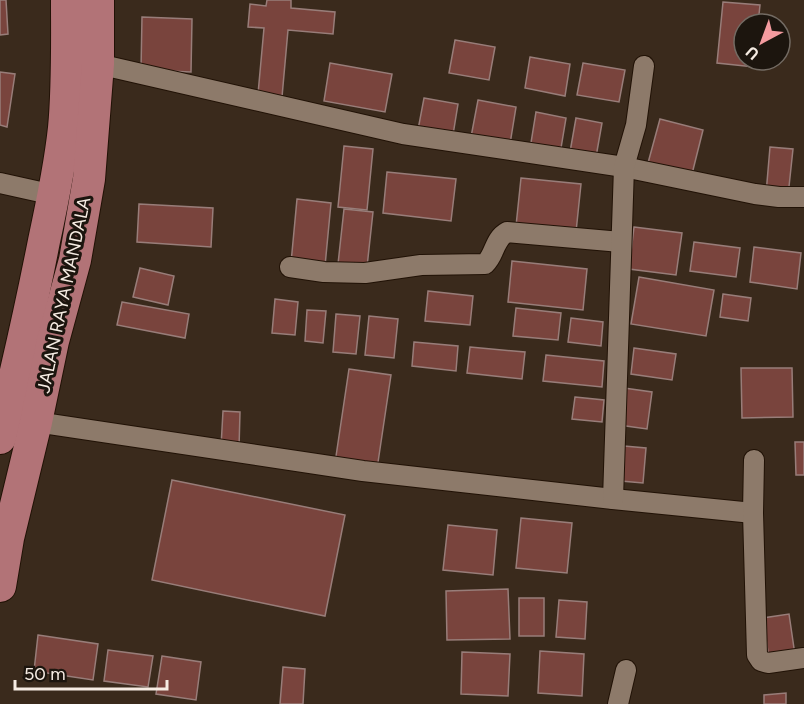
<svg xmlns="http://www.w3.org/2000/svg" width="804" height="704" font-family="Figtree,sans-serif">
<rect width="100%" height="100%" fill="#3a2a1c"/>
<g fill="#79443d" stroke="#987d79" stroke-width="1.5">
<path d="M0,0h6l2,34 -8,1z"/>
<path d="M267,0h24v8l44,4 -2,22 -45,-4 -6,67 -24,-3 6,-66 -16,-1 2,-23 16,2z"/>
<path d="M723,2l37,3 -2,19h-14v36h10v7l-37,-4z"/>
<path d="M142,17l50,2 -1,53 -50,-2z"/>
<path d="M455,40l40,7 -6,33 -40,-7z"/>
<path d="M530,57l40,7 -5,32 -40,-8z"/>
<path d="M330,63l62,11 -7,38 -61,-11z"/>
<path d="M583,63l42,7 -6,32 -42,-7z"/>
<path d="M0,72l15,2 -8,53 -7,-2z"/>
<path d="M424,98l34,6 -6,37 -35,-6z"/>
<path d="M478,100l38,7 -6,37 -39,-7z"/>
<path d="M536,112l30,6 -6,36 -30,-5z"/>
<path d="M576,118l26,5 -6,34 -26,-5z"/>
<path d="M660,119l43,11 -11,44 -44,-11z"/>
<path d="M344,146l29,3 -6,61 -29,-3z"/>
<path d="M770,147l23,2 -5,47 -22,-2z"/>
<path d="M387,172l69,7 -5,42 -68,-8z"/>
<path d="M521,178l60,6 -5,48 -60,-6z"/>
<path d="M297,199l34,4 -6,63 -34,-3z"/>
<path d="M139,204l74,4 -2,39 -74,-5z"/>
<path d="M344,209l29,3 -6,55 -29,-3z"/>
<path d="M634,227l48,6 -6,42 -47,-6z"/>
<path d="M694,242l46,6 -4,29 -46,-6z"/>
<path d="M754,247l47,6 -4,36 -47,-7z"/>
<path d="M512,261l75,8 -4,41 -75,-8z"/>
<path d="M140,268l34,8 -6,29 -35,-8z"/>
<path d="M639,277l75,13 -8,46 -75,-12z"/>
<path d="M428,291l45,5 -3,29 -45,-4z"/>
<path d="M723,294l28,4 -3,23 -28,-4z"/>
<path d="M275,299l23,3 -3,33 -23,-2z"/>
<path d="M122,302l67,12 -4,24 -68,-13z"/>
<path d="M516,308l45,5 -3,27 -45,-4z"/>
<path d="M307,310l19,1 -3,32 -18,-2z"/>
<path d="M336,314l24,2 -4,38 -23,-2z"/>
<path d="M369,316l29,3 -4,39 -29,-3z"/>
<path d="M571,318l32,4 -2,24 -33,-4z"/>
<path d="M414,342l44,4 -2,25 -44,-5z"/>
<path d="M470,347l55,5 -3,27 -55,-6z"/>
<path d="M634,348l42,6 -4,26 -41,-6z"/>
<path d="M546,355l58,6 -2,26 -59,-6z"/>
<path d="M741,368h51l1,49 -51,1z"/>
<path d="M349,369l42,6 -14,94 -42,-6z"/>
<path d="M624,388l28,4 -5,37 -28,-4z"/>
<path d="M575,397l29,3 -2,22 -30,-3z"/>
<path d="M223,411l17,1 -1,36 -18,-1z"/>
<path d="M795,442h9v33h-8z"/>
<path d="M624,446l22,2 -3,35 -22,-2z"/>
<path d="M172,480l173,35 -20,101 -173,-36z"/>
<path d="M521,518l51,5 -5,50 -51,-5z"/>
<path d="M448,525l49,5 -4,45 -50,-5z"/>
<path d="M508,589l2,50 -63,1 -1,-49z"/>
<rect x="519" y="598" width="25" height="38"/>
<path d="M559,600l28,2 -2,37 -29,-2z"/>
<path d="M789,614l6,41 -26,4 -6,-41z"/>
<path d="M38,635l60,9 -5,36 -59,-9z"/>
<path d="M108,650l45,6 -5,31 -44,-6z"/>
<path d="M540,651l44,3 -2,42 -44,-3z"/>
<path d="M462,652l48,2 -2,42 -47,-2z"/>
<path d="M162,656l39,6 -5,38 -40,-6z"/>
<path d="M283,667l22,2 -2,35h-23z"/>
<path d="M786,693v11h-22v-9z"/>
</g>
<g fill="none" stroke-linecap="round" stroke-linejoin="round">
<g stroke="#211206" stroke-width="22">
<g id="minor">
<path d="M98,64l305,70 221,33 131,27 24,3h25"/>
<path d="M0,183l54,12"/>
<path d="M290,267l34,5 41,1 56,-8 64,-1c10,-9 9,-25 22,-32l114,10"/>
<path d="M36,422l327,49 250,28 140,14"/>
<path d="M754,460l-1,53 4,142 4,6 7,2 36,-5"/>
<path d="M613,499l11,-332 12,-42 8,-59"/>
<path d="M618,704l8,-34"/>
</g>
</g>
<g stroke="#211206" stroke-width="34">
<g id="trunk">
<path d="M0,438c16,-65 31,-131 44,-197 8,-37 16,-75 20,-113 4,-42 3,-85 3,-128"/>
<path d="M0,586l8,-48 28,-116 17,-81 22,-81 14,-81 9,-115v-64"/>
</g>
</g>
<use href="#minor" stroke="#8d7a6a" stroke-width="20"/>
<use href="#trunk" stroke="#b27377" stroke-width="32"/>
</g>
<g text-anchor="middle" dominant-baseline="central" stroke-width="6" stroke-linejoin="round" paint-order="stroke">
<g font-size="18" fill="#f6ece3" stroke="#1c150e">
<text transform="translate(64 295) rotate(-78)">JALAN RAYA MANDALA</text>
</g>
</g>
<g transform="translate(762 42) rotate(221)"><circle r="28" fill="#1c150e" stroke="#736b63" stroke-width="1.5"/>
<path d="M0-4.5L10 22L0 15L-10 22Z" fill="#f49b9f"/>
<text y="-9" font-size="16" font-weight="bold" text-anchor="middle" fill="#f6ece3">U</text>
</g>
<path d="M15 680v9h152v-9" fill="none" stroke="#f6ece3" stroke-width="3"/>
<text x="24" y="680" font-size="18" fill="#f6ece3" stroke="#1c150e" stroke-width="4.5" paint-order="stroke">50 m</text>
</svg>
